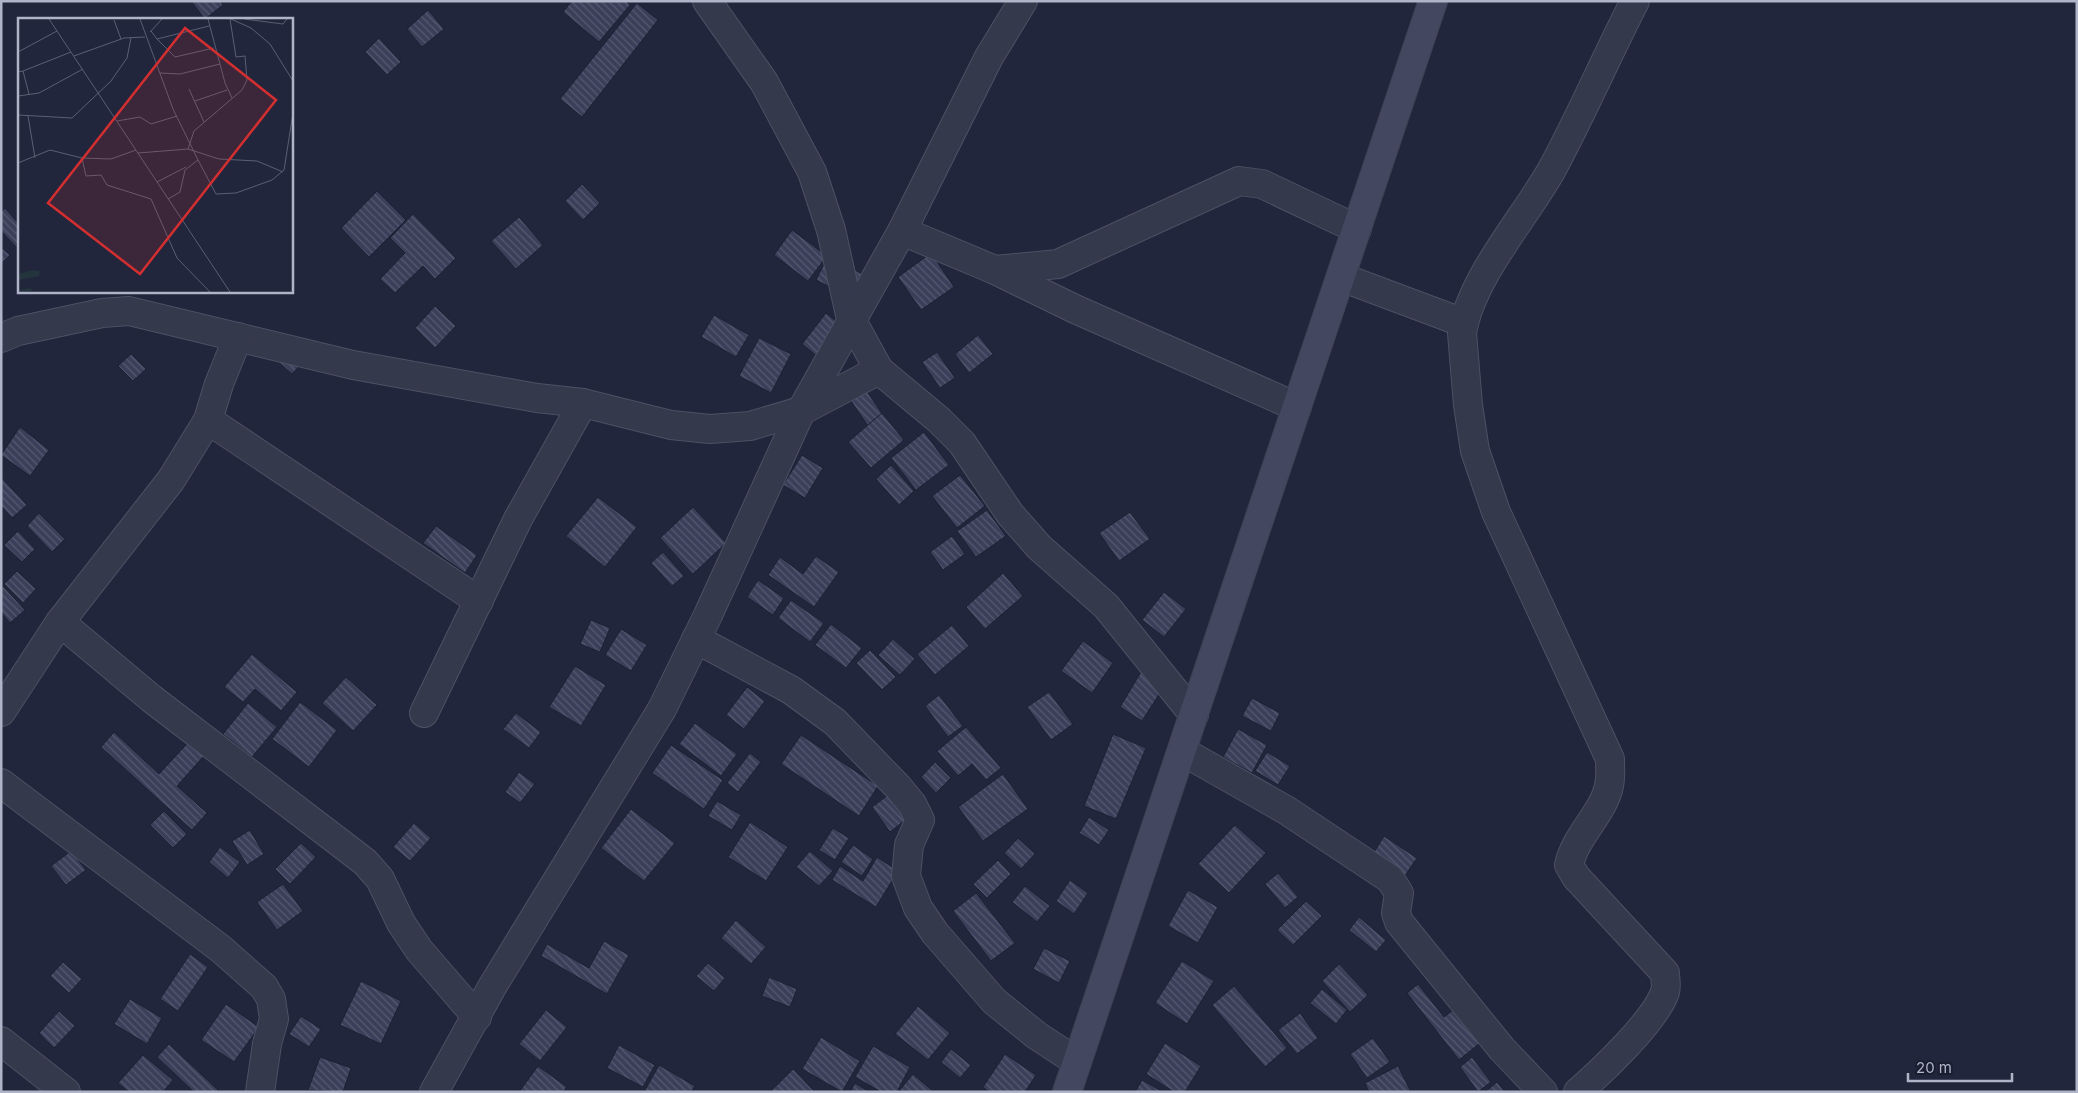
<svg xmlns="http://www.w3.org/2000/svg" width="2078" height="1093" font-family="Inter,sans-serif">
<defs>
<pattern id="building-back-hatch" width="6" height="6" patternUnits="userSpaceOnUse" patternTransform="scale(1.25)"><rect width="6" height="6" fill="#3b405a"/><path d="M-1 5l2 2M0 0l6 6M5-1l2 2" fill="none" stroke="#555970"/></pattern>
</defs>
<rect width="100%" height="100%" fill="#21263c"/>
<g fill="url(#building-back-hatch)" stroke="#1c2033">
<path d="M191,1h29l3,4 -18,14z"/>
<path d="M572,1h54l4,4 -31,37 -36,-30z"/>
<path d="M637,3l21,17 -76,97 -22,-18z"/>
<path d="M428,10l16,19 -22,18 -15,-18z"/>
<path d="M379,38l22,24 -14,13 -22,-23z"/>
<path d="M582,184l18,19 -17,17 -18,-19z"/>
<path d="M377,191l29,29 -37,37 -28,-29z"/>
<path d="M5,208l14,16 -2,24 -16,-17v-19z"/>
<path d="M413,214l43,44 -21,21 -12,-13 -28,27 -15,-14 25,-26 -15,-15z"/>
<path d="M519,217l24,28 -27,24 -25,-28z"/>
<path d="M792,230l35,26 -19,25 -34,-26z"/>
<path d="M1,247l9,8 -9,9z"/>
<path d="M931,253l23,34 -33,23 -23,-33z"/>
<path d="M828,256l34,18 -12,23 -34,-17z"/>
<path d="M435,306l21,20 -21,22 -20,-20z"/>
<path d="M826,313l17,14 -25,30 -16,-13z"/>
<path d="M714,315l35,20 -13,22 -35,-20z"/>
<path d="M978,335l15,19 -24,19 -14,-19z"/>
<path d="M759,338l32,16 -20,39 -32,-17z"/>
<path d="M937,352l18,26 -15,10 -18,-26z"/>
<path d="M131,354l15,15 -13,12 -15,-15z"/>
<path d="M274,358l31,2 -13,14z"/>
<path d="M866,390l17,25 -15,11 -17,-25z"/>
<path d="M882,413l22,27 -33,28 -23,-26z"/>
<path d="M20,427l29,23 -19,26 -29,-21z"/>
<path d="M924,432l25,33 -33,25 -25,-32z"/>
<path d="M802,455l21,13 -18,30 -22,-13z"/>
<path d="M891,465l23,26 -15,14 -23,-26z"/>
<path d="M960,475l25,31 -28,22 -25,-32z"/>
<path d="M1,477l26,28 -15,13 -11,-12z"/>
<path d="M598,497l39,30 -32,40 -39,-31z"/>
<path d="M693,507l33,36 -33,31 -33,-36z"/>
<path d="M987,510l19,26 -30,21 -19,-26z"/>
<path d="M1130,512l20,27 -31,22 -20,-28z"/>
<path d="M39,513l26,26 -13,13 -25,-26z"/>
<path d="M436,526l41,29 -12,18 -42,-30z"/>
<path d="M18,531l17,18 -13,13 -18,-17z"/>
<path d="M952,536l13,18 -22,16 -13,-18z"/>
<path d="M663,552l21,24 -12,10 -21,-23z"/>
<path d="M816,556l23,16 -25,35 -46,-32 12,-18 23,17z"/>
<path d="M17,571l19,18 -13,14 -19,-19z"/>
<path d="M1003,573l20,23 -38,33 -19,-22z"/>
<path d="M758,580l26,18 -11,17 -26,-18z"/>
<path d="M3,586l22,24 -15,13 -9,-11v-25z"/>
<path d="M1164,592l22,17 -22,28 -22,-17z"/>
<path d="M791,600l33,23 -14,19 -32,-24z"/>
<path d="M591,620l19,8 -10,24 -20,-8z"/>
<path d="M831,624l31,24 -16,20 -31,-23z"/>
<path d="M952,625l17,21 -34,29 -18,-21z"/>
<path d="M621,629l26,16 -16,26 -26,-16z"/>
<path d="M893,639l22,20 -15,16 -22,-20z"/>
<path d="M1083,641l30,22 -21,30 -31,-22z"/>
<path d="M870,650l26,27 -14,13 -26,-27z"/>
<path d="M252,654l45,38 -16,19 -26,-22 -12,13 -19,-15z"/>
<path d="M575,666l31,19 -25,41 -32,-19z"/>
<path d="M1144,667l23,15 -25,39 -22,-14z"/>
<path d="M346,677l31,28 -24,26 -31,-28z"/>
<path d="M747,687l18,14 -21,28 -18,-14z"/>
<path d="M1049,692l24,32 -22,16 -24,-33z"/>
<path d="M939,695l24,31 -15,11 -23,-31z"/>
<path d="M1252,698l28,15 -9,18 -29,-15z"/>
<path d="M300,702l37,28 -28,37 -37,-28z"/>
<path d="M248,703l29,24 -25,30 -29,-23z"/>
<path d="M516,713l25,19 -12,16 -26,-19z"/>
<path d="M695,723l42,31 -16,22 -42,-32z"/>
<path d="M966,727l35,41 -15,12 -14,-16 -14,12 -21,-25z"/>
<path d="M1238,729l29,16 -15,28 -29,-16z"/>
<path d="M114,732l45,42 37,-40 15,14 -34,38 30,27 -15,17 -91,-83z"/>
<path d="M1113,734l33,14 -30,71 -32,-13z"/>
<path d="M801,735l77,51 -19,30 -78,-52z"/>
<path d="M671,745l52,35 -19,29 -52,-36z"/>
<path d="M1267,752l23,14 -12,19 -23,-14z"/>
<path d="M750,753l11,9 -23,30 -11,-9z"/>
<path d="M935,762l16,16 -15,15 -15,-16z"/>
<path d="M519,772l16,12 -15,19 -15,-11z"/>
<path d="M1003,774l25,35 -45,32 -25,-34z"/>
<path d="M895,790l18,24 -23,18 -18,-25z"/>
<path d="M717,801l24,14 -9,15 -24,-14z"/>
<path d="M631,809l44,34 -31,38 -43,-33z"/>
<path d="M164,811l23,23 -14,14 -23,-23z"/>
<path d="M1089,817l20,13 -10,15 -20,-12z"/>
<path d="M750,822l38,25 -22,34 -38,-24z"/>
<path d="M414,823l17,15 -21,23 -17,-14z"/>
<path d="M1235,825l31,28 -37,40 -31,-29z"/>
<path d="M833,828l16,10 -14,22 -16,-10z"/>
<path d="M250,830l14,24 -17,11 -15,-24z"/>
<path d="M1384,836l33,22 -17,25 -32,-21z"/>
<path d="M1018,838l17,16 -14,15 -17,-16z"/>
<path d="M301,843l15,14 -26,27 -15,-15z"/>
<path d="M853,845l20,14 -11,17 -21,-14z"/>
<path d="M220,847l20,15 -12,16 -19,-16z"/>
<path d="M71,851l15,19 -20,15 -15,-19z"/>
<path d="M810,851l23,20 -14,15 -23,-19z"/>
<path d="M877,857l21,14 -22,36 -44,-27 8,-14 23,15z"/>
<path d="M998,860l13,14 -24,24 -14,-14z"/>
<path d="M1278,873l20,24 -13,11 -20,-24z"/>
<path d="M1070,880l18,13 -14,21 -18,-13z"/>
<path d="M283,884l20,27 -26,19 -20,-28z"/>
<path d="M1025,886l25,20 -13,16 -25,-20z"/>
<path d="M1188,890l30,17 -20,36 -30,-17z"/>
<path d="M976,893l39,50 -24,18 -38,-50z"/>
<path d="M1306,901l16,15 -29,29 -16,-15z"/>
<path d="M1359,917l27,23 -10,12 -27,-22z"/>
<path d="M736,920l30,27 -15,17 -30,-26z"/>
<path d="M604,941l25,14 -22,39 -66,-38 6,-12 42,24z"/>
<path d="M1044,948l26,13 -11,22 -26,-14z"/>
<path d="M190,954l18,13 -30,44 -18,-12z"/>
<path d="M1182,961l32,20 -27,43 -32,-21z"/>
<path d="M63,962l19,17 -13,14 -19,-17z"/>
<path d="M708,963l17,15 -11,13 -18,-15z"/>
<path d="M1339,964l29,31 -18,17 -28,-31z"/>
<path d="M769,977l28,12 -7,18 -28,-11z"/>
<path d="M361,981l40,20 -20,43 -41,-19z"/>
<path d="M1418,984l26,33 25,-19 26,33 -36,29 -52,-67z"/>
<path d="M1234,986l53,62 -22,19 -53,-62z"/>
<path d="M1322,989l25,21 -11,14 -26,-21z"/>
<path d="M130,999l32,19 -15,26 -33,-20z"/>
<path d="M226,1004l33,23 -25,35 -33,-22z"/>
<path d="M918,1006l32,27 -22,27 -33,-26z"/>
<path d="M546,1010l21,17 -27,34 -21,-17z"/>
<path d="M59,1011l16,15 -21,22 -15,-15z"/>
<path d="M1300,1013l18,25 -21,16 -19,-24z"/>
<path d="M301,1016l20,13 -12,18 -20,-13z"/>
<path d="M821,1037l39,24 -18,31 -40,-23z"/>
<path d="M1373,1038l17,24 -23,16 -17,-24z"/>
<path d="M1165,1043l36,23 -16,26h-11l-28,-18z"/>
<path d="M169,1044l49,46 -2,2h-22l-37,-35z"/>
<path d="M619,1045l36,20 -12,22 -36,-19z"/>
<path d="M873,1046l37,21 -13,25h-16l-26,-15z"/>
<path d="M951,1049l20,16 -11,13 -19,-16z"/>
<path d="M1005,1054l31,21 -11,17h-36l-6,-5z"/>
<path d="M143,1055l30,25 -10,12h-34l-11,-9z"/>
<path d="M320,1057l31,11 -8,24 -35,-2z"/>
<path d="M1472,1057l19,25 -13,10 -18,-25z"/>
<path d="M659,1065l36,21 -4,6h-47z"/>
<path d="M538,1066l29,21 -4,5h-44z"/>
<path d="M1398,1066l13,26h-42l-4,-9z"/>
<path d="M793,1069l22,23h-45z"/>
<path d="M913,1074l21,18 -35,-1z"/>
<path d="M1142,1080l21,12h-28z"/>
<path d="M1497,1082l8,10h-20z"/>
<path d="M855,1083l14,9h-19z"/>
</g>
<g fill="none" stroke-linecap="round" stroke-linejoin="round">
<g stroke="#4d5164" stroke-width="30">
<g id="street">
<path d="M707,1l57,81 48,90 19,58 20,89 28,51 60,50 23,23 48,71 29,33 67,59 88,109"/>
<path d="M902,231l87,-174 34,-56"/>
<path d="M995,270l80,39 222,98"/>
<path d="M1341,277l123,46"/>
<path d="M1,338l17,-7 84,-18 27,-2 224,54 184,33 46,5 88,22 39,4 40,-3 51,-15 78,-41"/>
<path d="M208,420l271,181"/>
<path d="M60,622l92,77 213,163 15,17 21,44 18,27 58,67"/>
<path d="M696,639l95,51 44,32 63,65 14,17 8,16 -11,25 -3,31 12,32 17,25 59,68 42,34 41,27"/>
<path d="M1,712l59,-90 111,-142 37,-60 11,-36 19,-47"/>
<path d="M424,713l94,-194 65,-116"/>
<path d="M1182,751l104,59 104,69 9,14 -3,20 3,9 103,127 41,43"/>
<path d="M1,783l220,166 43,38 7,12 3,20 -7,25 -7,48"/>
<path d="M1,1041l65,51"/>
<path d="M434,1092l58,-105 170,-278 46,-94 93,-204 101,-180 93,39 63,-6 181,-83 23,3 95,45"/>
<path d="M1578,1092c24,-21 77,-71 87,-100 2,-6 0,-13 0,-19l-89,-96 -7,-12c6,-29 34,-51 40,-79 2,-9 1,-19 1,-27l-114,-247 -21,-61 -7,-46 -6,-72c9,-55 61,-113 89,-162 30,-55 55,-114 84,-170"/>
</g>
</g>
<g stroke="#3e4255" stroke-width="30">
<path id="secondary" d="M1067,1092l366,-1091"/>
</g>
<use href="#street" stroke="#35394c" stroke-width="28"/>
<use href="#secondary" stroke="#43475f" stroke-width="28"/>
</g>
<g transform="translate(18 18)">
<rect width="275" height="275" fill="#21263c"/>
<path d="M14,252l8,1 -1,5 -20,4v10l12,-2 1,3 -14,1v-18z" fill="#23343d"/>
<path fill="none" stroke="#5a5f74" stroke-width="1" d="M31,1l181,273M122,1l33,90 25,51 -13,10 -5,22 -12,7M190,1l17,64 7,15M213,1l20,9 19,16 23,37M226,1l39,5 4,-5M96,2l7,19M133,13l6,8 52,-13M132,14l12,-13M139,21l18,18 39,-9M0,34l39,-21M56,38l50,-18 21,-1M5,53l48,-19M0,54l5,-1 6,23M142,55l20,1 40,-10M171,71l15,33M0,78l21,-3 44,-24M177,83l32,-11M0,97l54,3 39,-37 16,-23 4,-20M10,98l7,42M99,103l23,-4 11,7 26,-8M170,131l6,-18 48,-41 5,-10 -2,-24 -9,1 -6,-38M120,135l50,-4 31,10 38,2 26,11M64,140l29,1 25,-9M180,142l18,34 20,-1 36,-13 12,-10 9,-57M0,145l32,-13 32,8 4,18 15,-1 6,10 44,14 26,59 33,34M139,164l29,-15"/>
<path fill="#d42f30" fill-opacity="0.15" stroke="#d42f30" stroke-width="2.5" d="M167,10l91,72 -136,174 -92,-71z"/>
<rect width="275" height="275" fill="none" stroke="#b0b4c8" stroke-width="2.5"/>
</g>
<rect width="2078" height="1093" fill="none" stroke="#b0b4c8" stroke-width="5"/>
<path d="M1908 1073v8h104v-8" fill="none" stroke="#b0b4c8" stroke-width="2.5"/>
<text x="1916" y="1073" font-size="15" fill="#b0b4c8" stroke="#1a1e31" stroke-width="4" paint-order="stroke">20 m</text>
</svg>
